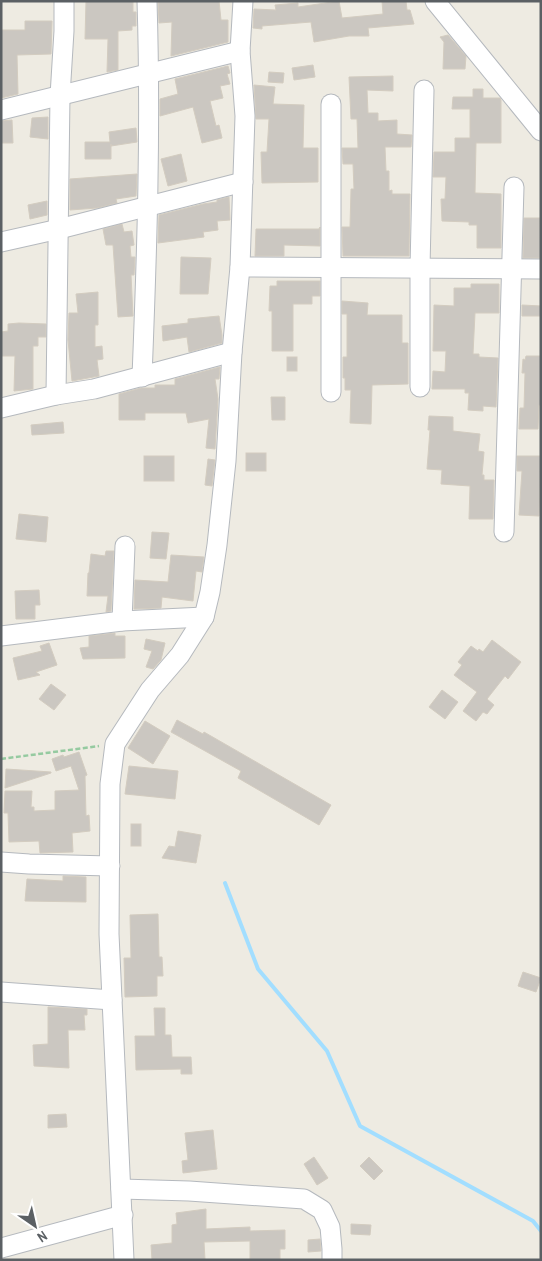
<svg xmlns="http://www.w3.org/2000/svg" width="542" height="1261" font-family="'Archivo Narrow',sans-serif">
<rect width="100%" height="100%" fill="#eeebe2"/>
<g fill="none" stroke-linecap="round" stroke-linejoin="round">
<path stroke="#a2deff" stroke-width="4" d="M225,883l33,86 69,82 33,75 173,95 8,10"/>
</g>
<g fill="#cbc7c1" stroke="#d3ccc0">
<path d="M86,1h47v11h3v14h-4v4l-14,1v39l-11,2 1,-33h-23z"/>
<path d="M158,1h61l2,19h7v22l-57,14 1,-34 -13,1z"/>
<path d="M339,1l3,17 41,-4 -1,-13h24l1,9h3l4,14 -46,4 1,8h-20l-35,6 -3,-20 -49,4v3l-9,-1 1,-19 22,1 -1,-5 23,-2v4z"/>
<path d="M25,21h27l-1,33 -34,1 1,39 -17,4v-68h24z"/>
<path d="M448,35l18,21 -1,13h-22l1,-27 -4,-5z"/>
<path d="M313,65l2,12 -21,3 -2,-12z"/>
<path d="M228,66l2,7 -3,1 3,10 -10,2 3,12 -13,3 6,25 3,-1 3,13 -20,5 -9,-36 -33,9v-17l18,-5 -3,-15z"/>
<path d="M269,72l15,1 -1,10 -15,-1z"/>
<path d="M393,76v15l-26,-1 1,23h10v8l19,-1v14l15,1 -1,12h-26l1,24h3v20l3,-1v4h18l-1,62h-66l-1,-29h8l1,-38h3l-1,-25h-10l-1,-16h16l-1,-29h-6l-2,-42z"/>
<path d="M254,85l21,2 -2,17 31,1 -1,43h15v34l-56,1 -1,-31h6l2,-33h-13z"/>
<path d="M473,89h10v9h17l1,2v43h-25l-1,50 26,1v54h-24v-23h-8v-3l-27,-1 -1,-22h4l1,-22h-13l1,-25h21v-14h15v-29h-18l1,-12h20z"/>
<path d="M48,117v22l-18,-2 2,-19z"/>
<path d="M12,120l1,23h-12v-22z"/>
<path d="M136,128l1,14 -26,4v-2v15h-26v-17h25l-1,-10z"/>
<path d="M181,154l6,27 -19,5 -7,-27z"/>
<path d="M137,174l-1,22 -20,3 1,4 -20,5 -27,2v-31z"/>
<path d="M229,197l1,23 -13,1 1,9 -15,2 1,5 -46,6 1,-28 44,-11 14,-2v-2z"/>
<path d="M47,201v14l-17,4 -2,-14z"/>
<path d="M524,218h16l1,40h-18z"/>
<path d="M122,224l2,8 8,-1 2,14 -4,1 1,11h4l-1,18h-3l2,41 -15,1 -5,-72h-7l-3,-16z"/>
<path d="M320,227v19l-36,-1v11h-29l1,-27h63z"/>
<path d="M181,257l30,1 -3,36h-28z"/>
<path d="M277,281h43v15h-8v8h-19v47h-21v-40h-3l1,-25h7z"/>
<path d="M471,284h28v29h-24l-2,41h6v3l19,1 -2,49 -13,-1v5l-15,-1 1,-17h-4v-4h-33l1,-18 12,1 1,-21h-13l1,-46 20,1v-18h17z"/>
<path d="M98,292v33h-3v22l7,-1 1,13 -6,1 2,16 -27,5 -4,-41 1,-27h9l-2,-19z"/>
<path d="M342,301l26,2 -1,12h35v28h6v41l-36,1 -1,39 -21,-1 1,-33h-6v-12h-2v-21h4v-43h-5z"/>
<path d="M522,305l19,1v10h-19z"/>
<path d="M219,316l3,19v8l-33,9 -2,-15 -24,4 -1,-15 26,-3v-4z"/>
<path d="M19,323l27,1v13h-8v9h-5v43l-19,2 1,-35h-14v-24l7,-1v-7z"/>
<path d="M526,356h15v49h-2l-1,24h-19l1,-21h4l1,-35h-3l1,-14 2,1z"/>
<rect x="287" y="357" width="10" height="14"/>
<path d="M220,367l-1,12h-4l3,20 -3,50 -9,-1 3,-29 -21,4 -2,-10h-41v7h-26v-26l22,-6h14v-3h20v-6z"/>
<path d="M271,397h14v23h-13z"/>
<path d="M429,416l24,1v14l27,3 -2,17 6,1 -2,23h2v5h10l-1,39h-24l1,-33 -29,-2 1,-14 -15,-1 3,-39h-2z"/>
<path d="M63,422l1,11 -32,2 -1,-10z"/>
<rect x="246" y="453" width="20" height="18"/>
<rect x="144" y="456" width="30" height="25"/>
<path d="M517,456h24l-2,60 -20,-1 3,-44h-5z"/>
<path d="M208,459l7,1 -3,26 -7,-1z"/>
<path d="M19,514l29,3 -2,25 -30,-3z"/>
<path d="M152,532l17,1 -3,26 -16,-1z"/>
<path d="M106,551h8l-3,60 -5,1 2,-16h-21l1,-23h1l2,-19 14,2z"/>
<path d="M171,555l33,2 -2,15 -6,-1 -3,30 -31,-4 -1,11 -27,1 1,-29 33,2z"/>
<path d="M39,590l1,15h-5v14h-19l-1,-28z"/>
<path d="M115,633v3h10v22l-42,1 -3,-11 9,-1v-11z"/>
<path d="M146,639l19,4 -4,17 -8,9 -7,-2 6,-16 -8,-2z"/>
<path d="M492,640l29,22 -13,17 -3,-3 -18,23 7,6 -7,9 -4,-2 -7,9 -13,-10 14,-19 -23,-17 8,-10 -4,-3 13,-16 7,5 1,-2 4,3z"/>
<path d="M49,643l8,22 -21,7 4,3 -22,5 -5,-22 29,-7 -2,-5z"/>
<path d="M51,684l15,11 -12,15 -15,-11z"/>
<path d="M442,690l16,12 -13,17 -16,-12z"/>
<path d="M177,720l26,14 1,-2 127,73 -12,20 -81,-47 3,-7 -70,-39z"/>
<path d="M145,721l25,15 -17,28 -25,-16z"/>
<path d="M79,752l8,23 -2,1 1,40 3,-1 1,16 -18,2 1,19 -33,1 -1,-12 -30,1 -1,-29h-4l1,-22h27l-1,16h3v4l21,-1v-19l24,-1 -8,-24 -15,5 -4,-12 11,-4 1,2z"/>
<path d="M129,766l49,5 -3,28 -50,-5z"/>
<path d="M6,769l45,3v1l-46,15z"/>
<rect x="131" y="824" width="10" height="22"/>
<path d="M178,831l23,4 -5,28 -34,-5 7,-12 6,1z"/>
<path d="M63,876l23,1v25l-61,-1 2,-22 36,2z"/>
<path d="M158,914l1,43h3l1,19h-6v20l-32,1 -1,-39h7l-1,-43z"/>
<path d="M523,972l18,6 -5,14 -18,-6z"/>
<path d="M48,1007l39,2v6h-3l1,15h-17l1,38 -35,-2 -1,-21 15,-1z"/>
<path d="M154,1008h11v27h6l1,22h19l1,17h-11v-5l-45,1 -1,-34h20z"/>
<path d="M66,1114l1,13 -19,1v-13z"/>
<path d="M213,1130l4,39 -34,4 -1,-12 6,-1 -3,-27z"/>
<path d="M314,1157l14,21 -11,7 -13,-21z"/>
<path d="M369,1157l14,14 -9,9 -14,-14z"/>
<path d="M206,1209v20l44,-2v4l35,-1v19h-5v11h-30v-19l-46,1 1,18h-53l-1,-15 21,-2v-18l5,-1 -1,-11z"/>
<path d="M351,1224l20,1 -1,10 -19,-1z"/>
<path d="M320,1239l1,12 -13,1v-12z"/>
</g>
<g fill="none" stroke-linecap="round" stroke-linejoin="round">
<g stroke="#b5b9be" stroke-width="21">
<g id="minor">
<path d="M435,1l106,130"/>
<path d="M1,110l239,-59"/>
<path d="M1,242l58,-13 184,-47"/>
<path d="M240,267l301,2"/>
<path d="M142,377c5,-126 9,-250 5,-376"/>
<path d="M420,387v-119l4,-178"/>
<path d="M331,392v-288"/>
<path d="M56,395l4,-299 4,-65v-30"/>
<path d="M1,408l55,-13 38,-6 138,-37"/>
<path d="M504,532l10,-345"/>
<path d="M122,621l3,-75"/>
<path d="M1,636l121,-15 82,-4"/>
<path d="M1,862l28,2 81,2"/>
<path d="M1,992l111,8"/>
<path d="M121,1189l68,2 115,8 18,11 8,17 2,22v11"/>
<path d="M1,1248l122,-33"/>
<path d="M124,1260l-15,-326 1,-150 5,-40 35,-54 30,-35 24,-38 6,-25 7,-47 9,-84 6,-109 8,-85 5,-151 -5,-65 3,-50"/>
</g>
</g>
<path stroke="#95caa0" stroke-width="2.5" stroke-dasharray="5 2.5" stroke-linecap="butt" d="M1,759l98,-13"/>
<use href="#minor" stroke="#fff" stroke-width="19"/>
</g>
<rect width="542" height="1261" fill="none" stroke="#5b6064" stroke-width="5"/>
<g transform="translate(35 1226) rotate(146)" stroke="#ffffff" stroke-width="4" paint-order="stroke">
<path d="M0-4L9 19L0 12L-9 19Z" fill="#5b6064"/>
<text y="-8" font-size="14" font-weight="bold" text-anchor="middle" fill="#5b6064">N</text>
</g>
</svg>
